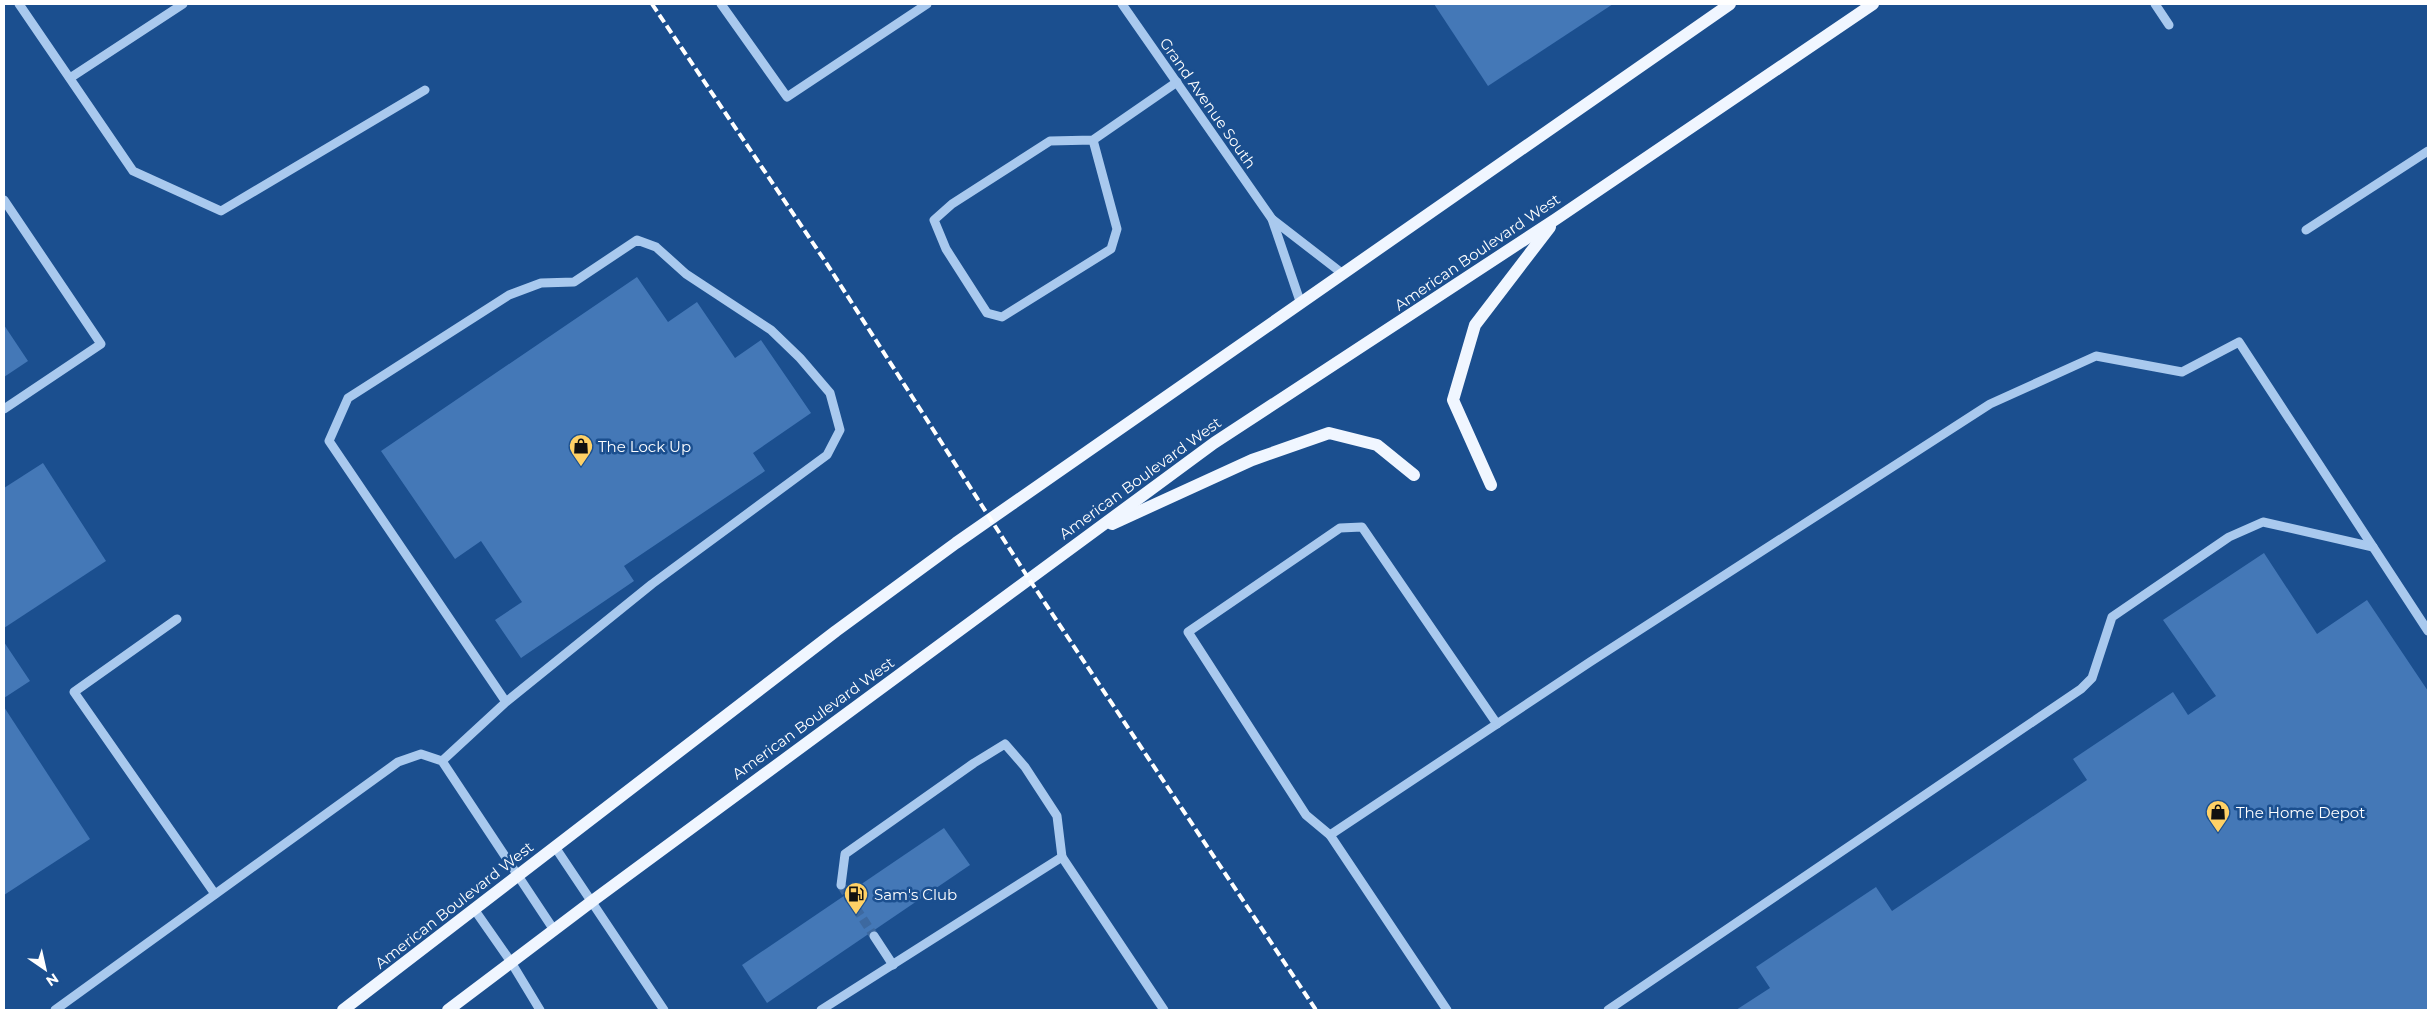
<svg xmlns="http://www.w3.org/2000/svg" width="2432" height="1014" font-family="Montserrat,sans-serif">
<rect width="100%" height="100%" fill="#1b4f8f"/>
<g fill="#4478b7">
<path d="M1434,4h179l-125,82z"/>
<path d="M637,277l31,45 29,-20 38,56 26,-18 50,73 -58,40 12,18 -141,95 10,15 -113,77 -26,-38 27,-18 -41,-61 -26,18 -74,-108z"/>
<path d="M4,325l24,36 -24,16z"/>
<path d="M43,463l63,98 -102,67v-140z"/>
<path d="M2264,553l53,81 50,-34 61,91v319h-692l34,-22 -14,-21 120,-80 16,24 195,-131 -14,-21 100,-67 15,23 28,-19 -53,-76z"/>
<path d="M4,642l26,39 -26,17z"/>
<path d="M4,707l86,132 -86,56z"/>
<path d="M944,828l26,37 -203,138 -25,-38z"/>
</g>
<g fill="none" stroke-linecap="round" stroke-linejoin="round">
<path stroke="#3d69a0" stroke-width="9" stroke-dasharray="9 4.5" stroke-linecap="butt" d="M841,885l33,51"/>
<g stroke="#a9c9ee" stroke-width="9">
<path d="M19,4l114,167 88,40 204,-121"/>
<path d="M721,4l66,93 140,-93"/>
<path d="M1122,4l150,215 29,85"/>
<path d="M2155,4l14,21"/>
<path d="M70,78l113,-74"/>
<path d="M1093,140l24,89 -6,20 -109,68 -15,-4 -41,-64 -12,-29 18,-16 98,-63 43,-1 84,-58"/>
<path d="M4,200l97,144 -97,65"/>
<path d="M1272,219l71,55"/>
<path d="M2306,230l122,-79"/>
<path d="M177,619l-103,73 141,202"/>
<path d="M442,761l64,-59 -177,-261 19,-43 161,-103 32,-12 33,-1 63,-42 19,7 30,27 85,56 29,28 30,35 10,37 -13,25 -175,129 -146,118"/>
<path d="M1330,835l-24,-20 -118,-183 152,-104 22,-1 135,197"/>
<path d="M555,847l109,163"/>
<path d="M841,885l4,-31 129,-91 31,-19 20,23 32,49 5,41"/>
<path d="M474,909l37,53 29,48"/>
<path d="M874,936l19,29"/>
<path d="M55,1010l343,-248 23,-8 21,7 112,169"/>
<path d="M821,1010l241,-153 102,153"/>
<path d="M1447,1010l-117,-175 260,-173 400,-258 106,-48 86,16 57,-30 189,289"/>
<path d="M1608,1010l473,-321 11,-11 20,-61 117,-80 34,-15 110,25"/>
</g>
<g stroke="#f0f6ff" stroke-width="12">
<path d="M1491,485l-38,-85 22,-75 75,-98"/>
<path d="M1112,524l140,-64 77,-27 48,12 37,30"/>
<path d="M343,1010l493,-379 120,-88 774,-539"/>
<path d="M448,1010l143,-108 623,-459 342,-224 317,-215"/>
</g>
<path stroke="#fff" stroke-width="4" stroke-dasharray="9 4" stroke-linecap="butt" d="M652,4l173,257 204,318 287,431"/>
</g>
<defs>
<g id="shop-pin" transform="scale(1.25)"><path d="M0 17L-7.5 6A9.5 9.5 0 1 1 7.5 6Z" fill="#ffd166" stroke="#1b4f8f"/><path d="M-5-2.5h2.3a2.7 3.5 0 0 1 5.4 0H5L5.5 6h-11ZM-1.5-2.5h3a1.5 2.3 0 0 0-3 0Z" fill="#111"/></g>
<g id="fuel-pin" transform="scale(1.25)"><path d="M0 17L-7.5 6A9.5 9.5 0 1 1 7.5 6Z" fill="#ffd166" stroke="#1b4f8f"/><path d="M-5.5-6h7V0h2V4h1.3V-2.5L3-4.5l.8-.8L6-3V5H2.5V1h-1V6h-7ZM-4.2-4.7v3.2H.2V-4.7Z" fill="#111"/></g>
</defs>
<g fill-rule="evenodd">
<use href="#shop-pin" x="581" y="446"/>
<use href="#shop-pin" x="2218" y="812"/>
<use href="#fuel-pin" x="856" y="894"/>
</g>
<g text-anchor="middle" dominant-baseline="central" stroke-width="5" stroke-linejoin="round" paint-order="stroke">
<g font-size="15" fill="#fff" stroke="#1b4f8f">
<text transform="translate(1208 103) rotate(55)">Grand Avenue South</text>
<text transform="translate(1477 252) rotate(-34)">American Boulevard West</text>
<text transform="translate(1140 478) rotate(-36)">American Boulevard West</text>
<text transform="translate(813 718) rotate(-36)">American Boulevard West</text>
<text transform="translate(454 905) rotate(-38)">American Boulevard West</text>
</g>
<g font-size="15" fill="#fff" stroke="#1b4f8f" text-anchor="start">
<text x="598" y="446">The Lock Up</text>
<text x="2236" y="812">The Home Depot</text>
<text x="874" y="894">Sam's Club</text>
</g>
</g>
<rect width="2432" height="1014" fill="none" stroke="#ffffff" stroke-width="10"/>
<g transform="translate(45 969) rotate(146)" stroke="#1b4f8f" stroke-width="4" paint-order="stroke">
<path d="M0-4L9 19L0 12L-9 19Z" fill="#ffffff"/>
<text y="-8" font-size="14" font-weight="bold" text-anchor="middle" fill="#ffffff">N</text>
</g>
</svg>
